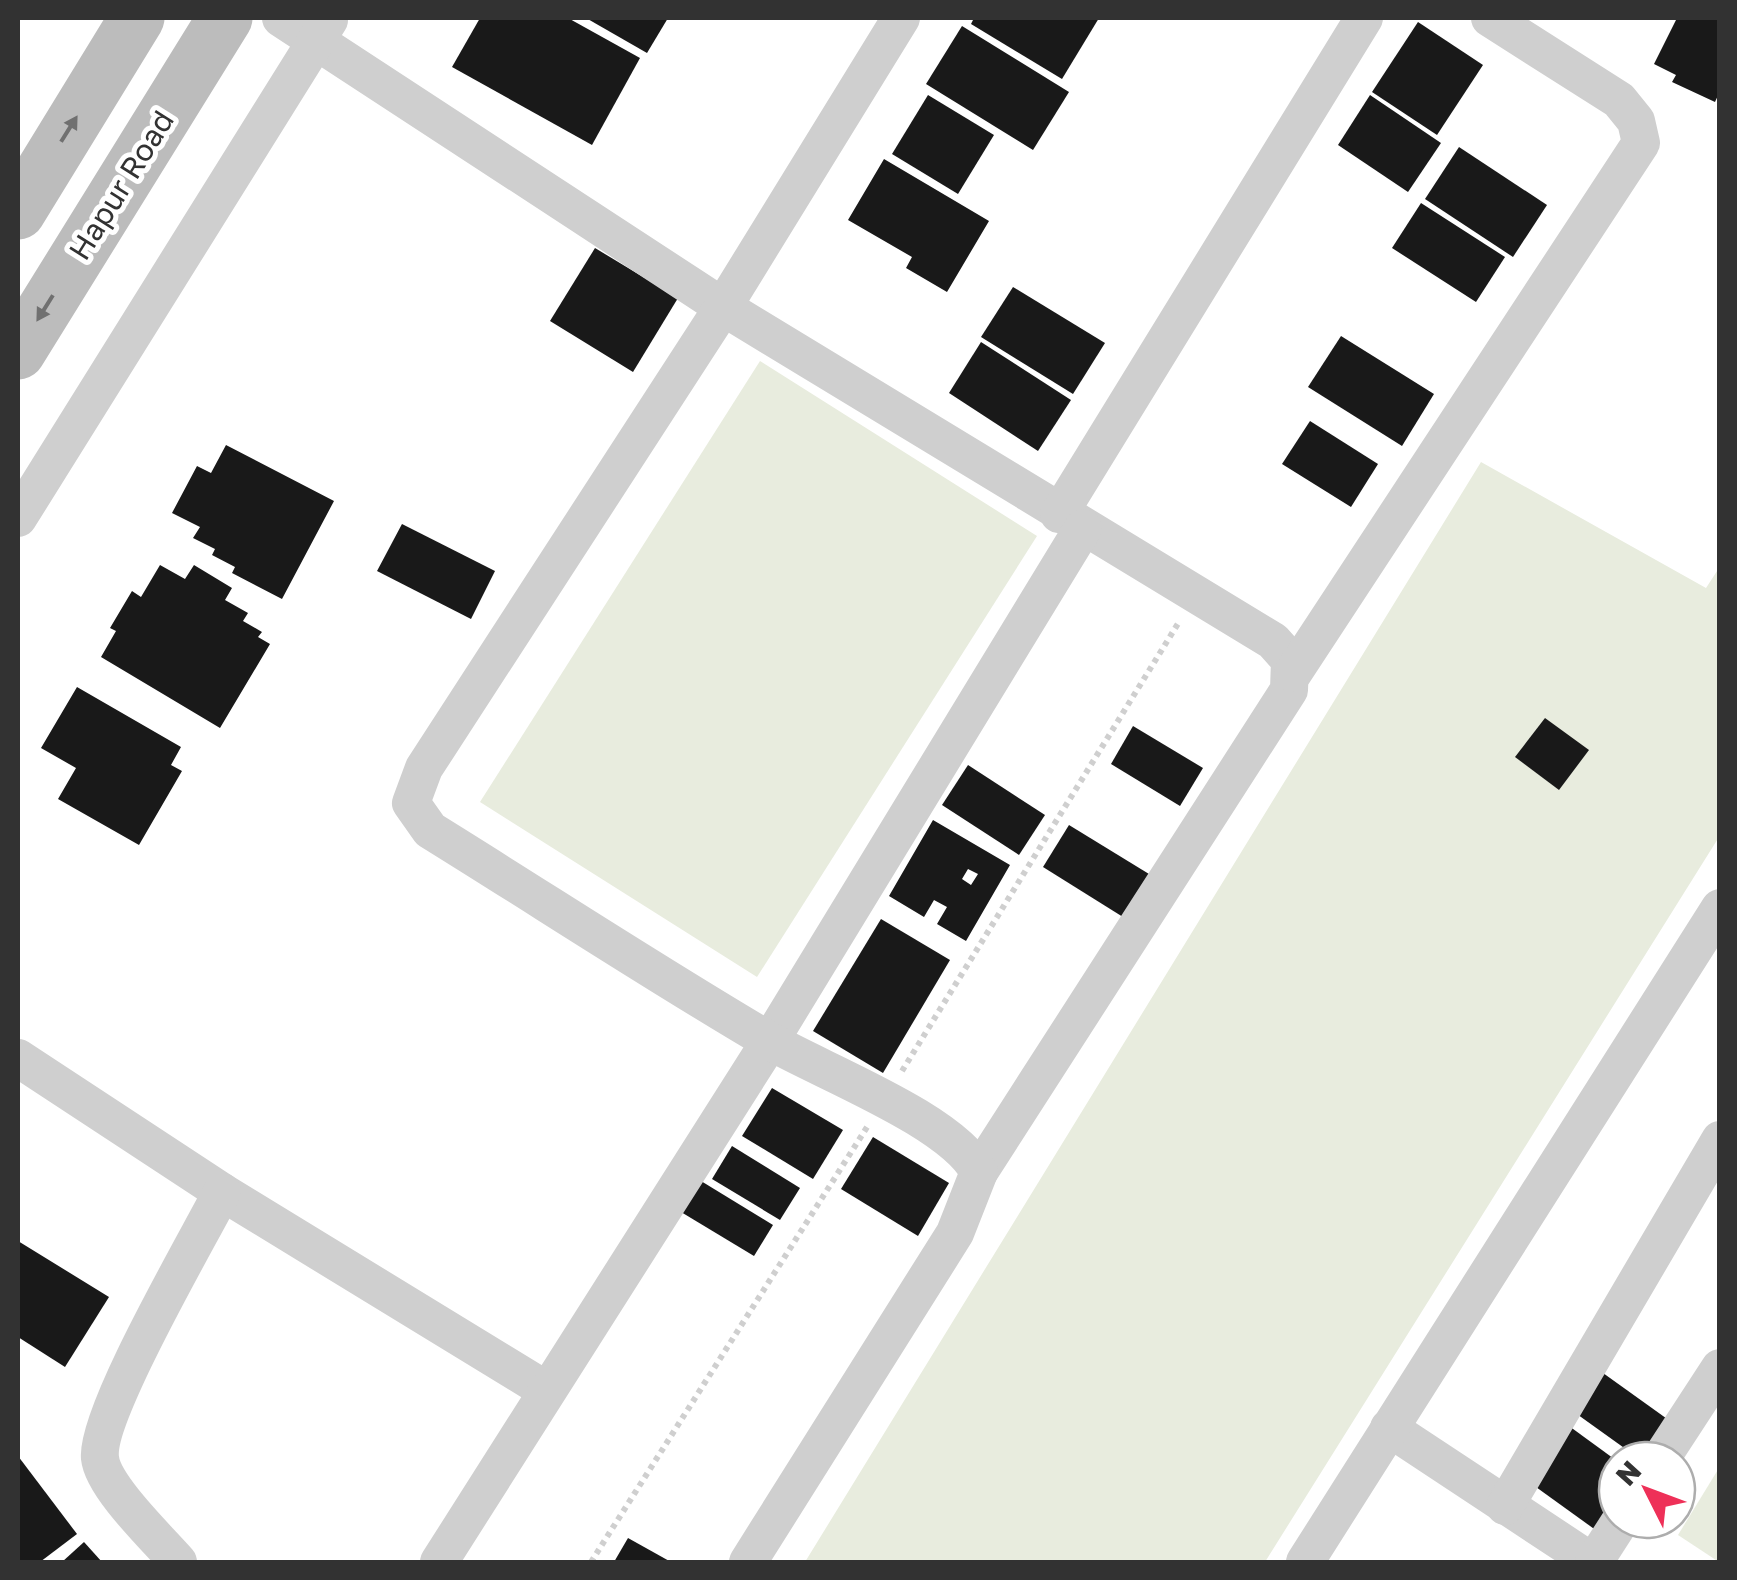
<svg xmlns="http://www.w3.org/2000/svg" width="1737" height="1580" font-family="'Golos Text',sans-serif">
<rect width="100%" height="100%" fill="#fff"/>
<g fill="#e8ecde">
<path d="M760,361l277,175 -280,441 -277,-175z"/>
<path d="M1481,462l225,126 13,-20v269l-454,725h-460z"/>
<path d="M1719,1468v94l-41,-27z"/>
</g>
<g fill="#191919" fill-rule="evenodd">
<path d="M480,18h88l72,40 -48,87 -140,-78z"/>
<path d="M586,18h82l-21,35z"/>
<path d="M974,18h125l-37,61 -91,-55z"/>
<path d="M1677,18h43v73l-5,11 -43,-20 4,-7 -22,-11z"/>
<path d="M1418,22l65,43 -46,70 -65,-43z"/>
<path d="M962,26l107,66 -36,58 -107,-66z"/>
<path d="M928,95l66,40 -36,59 -66,-40z"/>
<path d="M1370,95l71,48 -33,49 -70,-47z"/>
<path d="M1459,147l88,58 -34,52 -88,-58z"/>
<path d="M884,159l105,62 -42,71 -41,-24 6,-11 -64,-37z"/>
<path d="M1421,203l84,54 -29,45 -84,-54z"/>
<path d="M595,248l83,50 -45,74 -83,-51z"/>
<path d="M1013,287l92,56 -32,51 -92,-57z"/>
<path d="M1341,336l93,58 -32,52 -94,-59z"/>
<path d="M981,342l90,58 -33,51 -89,-58z"/>
<path d="M1310,421l68,43 -27,43 -69,-43z"/>
<path d="M226,445l108,56 -52,98 -50,-26 3,-6 -23,-12 3,-6 -22,-11 7,-11 -28,-14 25,-47 14,7z"/>
<path d="M402,524l93,47 -24,48 -94,-48z"/>
<path d="M160,565l25,14 9,-14 38,23 -7,12 23,13 -5,8 19,11 -4,5 12,7 -50,84 -119,-71 15,-26 -6,-3 22,-37 9,6z"/>
<path d="M77,687l104,60 -10,18 11,6 -43,74 -81,-46 18,-31 -35,-20z"/>
<path d="M1545,718l44,32 -30,40 -44,-33z"/>
<path d="M1133,726l70,42 -23,38 -69,-42z"/>
<path d="M968,765l77,50 -26,40 -77,-50z"/>
<path d="M933,820l77,45 -44,76 -29,-17 10,-17 -13,-7 -10,17 -35,-21zM968,869l10,5 -7,11 -9,-6z"/>
<path d="M1069,825l80,49 -26,43 -80,-50z"/>
<path d="M881,919l69,41 -67,113 -70,-42z"/>
<path d="M772,1088l71,42 -30,49 -71,-43z"/>
<path d="M873,1137l76,46 -31,53 -77,-47z"/>
<path d="M732,1146l68,42 -20,32 -68,-41z"/>
<path d="M701,1181l72,44 -19,31 -73,-44z"/>
<path d="M18,1241l91,56 -44,70 -47,-30z"/>
<path d="M1603,1373l67,48 -29,39 -67,-48z"/>
<path d="M1569,1426l48,35v44l-20,26 -68,-49z"/>
<path d="M18,1456l59,78 -37,28h-22z"/>
<path d="M628,1538l43,24h-57z"/>
<path d="M84,1542l18,20h-40z"/>
</g>
<g fill="none" stroke-linecap="round" stroke-linejoin="round">
<g stroke="#cfcfcf" stroke-width="6" stroke-dasharray="5 5" stroke-linecap="butt">
<path d="M902,1071l277,-449"/>
<path d="M591,1562l278,-438"/>
</g>
<g stroke="#cfcfcf" stroke-width="38">
<path d="M281,18l442,289 550,334 17,19 -1,30 -310,482"/>
<path d="M1059,514l305,-496"/>
<path d="M18,518l311,-498"/>
<path d="M1293,673l348,-530 -5,-22 -17,-21 -129,-82"/>
<path d="M18,1058l204,134 324,198"/>
<path d="M1389,1428l203,134"/>
<path d="M1660,1460l60,-92"/>
<path d="M1505,1506l215,-366"/>
<path d="M178,1562c-20,-23 -75,-75 -78,-104 -5,-43 97,-217 122,-266"/>
<path d="M439,1562l331,-521 313,-513"/>
<path d="M748,1562l207,-329 24,-61c-27,-52 -158,-101 -211,-132 -114,-67 -225,-140 -338,-210l-19,-27 13,-35 299,-461 178,-289"/>
<path d="M1305,1562l415,-654"/>
<path d="M1594,1562l27,-42"/>
</g>
<g stroke="#bcbcbc" stroke-width="55">
<path d="M18,212l119,-194"/>
<path d="M18,352l207,-334"/>
</g>
</g>
<defs><path id="oneway-solid" d="M-6-.8H1V-3.2L6.5 0L1 3.2V.8H-6Z" transform="scale(2.5)"/></defs>
<g fill="#707070">
<use href="#oneway-solid" transform="translate(69 129) rotate(-58)"/>
<use href="#oneway-solid" transform="translate(45 308) rotate(122)"/>
</g>
<g text-anchor="middle" dominant-baseline="central" stroke-width="10" stroke-linejoin="round" paint-order="stroke">
<g font-size="30" fill="#323232" stroke="#fff">
<text transform="translate(121 185) rotate(-58)">Hapur Road</text>
</g>
</g>
<rect width="1737" height="1580" fill="none" stroke="#323232" stroke-width="40"/>
<g transform="translate(1647 1490) rotate(312)"><circle r="48" fill="#ffffff" stroke="#adadad" stroke-width="2.5"/>
<path d="M0-8L18 38L0 25L-18 38Z" fill="#ee3058"/>
<text y="-15" font-size="28" font-weight="bold" text-anchor="middle" fill="#323232">N</text>
</g>
</svg>
